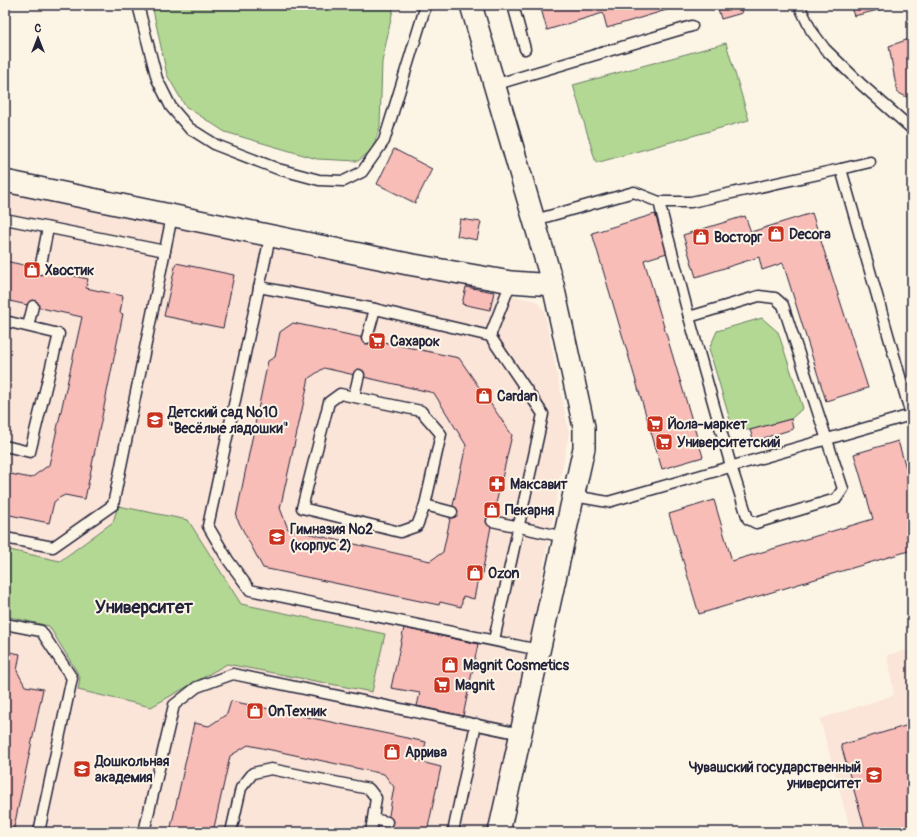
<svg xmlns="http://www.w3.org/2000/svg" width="917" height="837" font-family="Pangolin,sans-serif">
<rect width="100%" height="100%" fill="#fcf5e5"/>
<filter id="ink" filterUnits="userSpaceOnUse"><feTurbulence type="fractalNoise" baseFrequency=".025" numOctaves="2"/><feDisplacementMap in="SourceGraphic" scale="8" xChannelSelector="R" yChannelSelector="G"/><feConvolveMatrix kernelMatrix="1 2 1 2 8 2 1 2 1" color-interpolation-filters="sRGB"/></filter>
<g filter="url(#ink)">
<g fill="#fbe4d8">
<path d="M5,181l531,120 8,9 25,123 -40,209 -42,190h-482z"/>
<path d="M912,649v183h-61l-31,-113 74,-24 -7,-40z"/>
</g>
<g fill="#b3d893" stroke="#6a7d67">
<path d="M152,5h242l-12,57 -2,65 -8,23 -14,11 -41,-2 -92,-27 -40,-26 -18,-31z"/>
<path d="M726,43l23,77 -153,43 -23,-78z"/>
<path d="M762,318l16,14 25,76 -12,11 -41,11h-17l-24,-81 8,-18z"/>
<path d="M118,506l70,14 53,84 144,30 -13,58 -145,-28 -76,43 -73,-17 2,-13 -31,-51 -44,-10v-67l55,12 53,-39z"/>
</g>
<g fill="#f9bdb8" stroke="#22223b" fill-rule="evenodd">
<path d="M540,5h143l-76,23 -4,-15 -56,17z"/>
<path d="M717,5h22l3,8 -21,6z"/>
<path d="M850,5h31l1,4 -28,7z"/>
<path d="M912,38v62l-15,-8 -8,-46z"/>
<path d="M394,149l38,20 -17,34 -38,-19z"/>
<path d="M812,213l56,175 -42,13 -43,-138 -21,7 -3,-13 -63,20 -13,-42 62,-19 6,16z"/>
<path d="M655,214l12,39 -23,7 59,197 -41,12 -70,-236z"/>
<path d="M460,219l21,3 -4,18 -20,-4z"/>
<path d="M5,261l83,18 -2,9 37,8 -3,17 3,1 -38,185 -20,-4 -6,3 -5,4 -5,21 -44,-9v-41l26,5 18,-13 33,-148 -77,-17z"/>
<path d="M176,263l58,12 -11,53 -59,-12z"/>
<path d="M466,287l28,5 -4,18 -28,-6z"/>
<path d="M293,323l166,35 53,77 -20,86 -11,58 -3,-1 -4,21 -11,-3 -2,11 -21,-5 -1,3 -176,-37 -27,-51 32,-156 7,-4 5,-25zM324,368l110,25 32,52 -23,107 -13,9 -142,-32 -8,-21 2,-8 27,-122z"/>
<path d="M791,419l2,10 -39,12 -4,-11z"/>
<path d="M898,441l14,47v62l-213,64 -30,-100 45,-14 18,61 141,-42 -19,-65z"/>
<path d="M404,628l74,16 -15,72 -46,-10 3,-13 -29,-5z"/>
<path d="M5,651l15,3 -3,17 8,15 18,3 -30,143h-8z"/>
<path d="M231,701l195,41 -5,20 20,5 -14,65h-41l8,-45 -10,-13 -136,-29 -18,11 -17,76h-43l24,-109 15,3 18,-12z"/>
<path d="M912,724v108h-46l-25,-87z"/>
</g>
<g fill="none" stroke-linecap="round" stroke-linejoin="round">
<g stroke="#22223b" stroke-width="13">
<g id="lane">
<path d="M138,5l19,74 14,28 18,21 27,17 62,24 41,11 25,1 18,-9 22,-31 42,-136"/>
<path d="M513,5l12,44"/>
<path d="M799,5l12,25 14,19 37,36 50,44"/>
<path d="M494,85l198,-59"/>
<path d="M841,169l29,-7"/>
<path d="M659,202l30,115"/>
<path d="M5,219l160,32"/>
<path d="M535,220l99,-28 25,10h32l150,-33 70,246 -303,87 -34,-6"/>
<path d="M270,237l-62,289 20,34 22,30 289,60"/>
<path d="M40,269l8,-41"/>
<path d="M259,287l116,22 115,27 53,78 -49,226"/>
<path d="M759,296l16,2 8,7 60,184 -7,10 -80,24 -8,-4 -17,-53 -42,-149z"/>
<path d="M5,321l54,13 -29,118 -25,-6"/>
<path d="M28,326l5,-20"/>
<path d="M490,336l21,-54"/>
<path d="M367,338l8,-29"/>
<path d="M340,394l81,17 20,23 -16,71 -8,21 -17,6 -98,-24 27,-106z"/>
<path d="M354,396l5,-21"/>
<path d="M425,505l27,7"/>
<path d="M492,521l72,16"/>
<path d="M5,538l48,9 60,-42 59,-289"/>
<path d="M5,624l36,7 31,47 -33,154"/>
<path d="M373,819l14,3"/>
<path d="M144,832l30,-127 23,-18 36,-13 288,60"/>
<path d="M231,832l10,-44 12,-15 18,-4 98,20 7,9 -5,34"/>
<path d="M453,832l23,-108"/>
</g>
</g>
<g stroke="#22223b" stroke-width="24">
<g id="street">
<path d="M471,5l82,280 31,142v21l-85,384"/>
<path d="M5,181l403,83 103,18 42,3"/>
</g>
</g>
<use href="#lane" stroke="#fcf5e5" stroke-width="10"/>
<use href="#street" stroke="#fcf5e5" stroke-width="21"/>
</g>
</g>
<defs>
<g id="shop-square" transform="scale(0.9)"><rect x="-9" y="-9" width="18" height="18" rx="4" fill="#c8321e" stroke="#fcf5e5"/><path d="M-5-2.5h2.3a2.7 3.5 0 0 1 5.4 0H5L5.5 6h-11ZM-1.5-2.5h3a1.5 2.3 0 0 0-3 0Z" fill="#fff"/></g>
<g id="supermarket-square" transform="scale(0.9)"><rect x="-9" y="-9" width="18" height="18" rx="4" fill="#c8321e" stroke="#fcf5e5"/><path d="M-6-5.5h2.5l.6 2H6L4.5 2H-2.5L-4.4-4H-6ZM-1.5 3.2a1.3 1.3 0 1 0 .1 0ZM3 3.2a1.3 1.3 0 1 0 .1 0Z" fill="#fff"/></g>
<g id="school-square" transform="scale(0.9)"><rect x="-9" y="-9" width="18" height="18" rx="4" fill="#c8321e" stroke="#fcf5e5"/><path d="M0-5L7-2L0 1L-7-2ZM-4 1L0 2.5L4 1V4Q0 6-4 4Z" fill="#fff"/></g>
<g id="pharmacy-square" transform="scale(0.9)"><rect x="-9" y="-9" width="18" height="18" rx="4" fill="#c8321e" stroke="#fcf5e5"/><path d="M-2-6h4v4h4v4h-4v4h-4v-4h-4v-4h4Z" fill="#fff"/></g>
<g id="university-square" transform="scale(0.9)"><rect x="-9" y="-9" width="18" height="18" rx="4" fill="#c8321e" stroke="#fcf5e5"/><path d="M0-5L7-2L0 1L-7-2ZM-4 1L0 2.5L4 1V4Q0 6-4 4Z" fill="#fff"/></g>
</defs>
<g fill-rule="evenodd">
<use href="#shop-square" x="776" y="234"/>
<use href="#shop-square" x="701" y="237"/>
<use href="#shop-square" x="32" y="270"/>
<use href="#supermarket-square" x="377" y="341"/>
<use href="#shop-square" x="484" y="396"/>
<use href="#school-square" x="155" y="420"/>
<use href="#supermarket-square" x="655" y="424"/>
<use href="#supermarket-square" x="664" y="442"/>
<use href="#pharmacy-square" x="497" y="484"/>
<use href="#shop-square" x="492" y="510"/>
<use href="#school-square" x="277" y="537"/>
<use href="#shop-square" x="475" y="573"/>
<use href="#shop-square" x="450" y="665"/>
<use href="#supermarket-square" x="442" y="685"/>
<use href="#shop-square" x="255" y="711"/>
<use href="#shop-square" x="392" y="752"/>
<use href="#school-square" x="82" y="769"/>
<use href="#university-square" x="874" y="775"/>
</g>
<g text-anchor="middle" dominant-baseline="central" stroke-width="4" stroke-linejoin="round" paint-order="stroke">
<g font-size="14" font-weight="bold" fill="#22223b" stroke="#fcf5e5" text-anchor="start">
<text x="789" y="234">Decora</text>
<text x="714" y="237">Восторг</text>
<text x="45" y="270">Хвостик</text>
<text x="390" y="341">Сахарок</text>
<text x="497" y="396">Cardan</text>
<text x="168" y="412">Детский сад №10<tspan x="168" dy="16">"Весёлые ладошки"</tspan></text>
<text x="668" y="424">Йола-маркет</text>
<text x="677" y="442">Университетский</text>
<text x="510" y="484">Максавит</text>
<text x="505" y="510">Пекарня</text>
<text x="290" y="529">Гимназия №2<tspan x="290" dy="16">(корпус 2)</tspan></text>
<text x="488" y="573">Ozon</text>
<text x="463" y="665">Magnit Cosmetics</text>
<text x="455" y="685">Magnit</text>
<text x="268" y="711">OnТехник</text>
<text x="405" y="752">Аррива</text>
<text x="95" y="761">Дошкольная<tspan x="95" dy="16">академия</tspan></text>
<text x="861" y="767" text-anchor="end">Чувашский государственный<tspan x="861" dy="16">университет</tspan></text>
</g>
<g font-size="18" font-weight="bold" fill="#22223b" stroke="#fcf5e5">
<text x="144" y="607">Университет</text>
</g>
</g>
<rect width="917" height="837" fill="none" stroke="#fcf5e5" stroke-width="20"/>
<rect x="10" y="10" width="897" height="817" fill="none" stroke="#22223b" stroke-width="1.5" filter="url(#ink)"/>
<g transform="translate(38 38)" stroke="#fcf5e5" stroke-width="3" paint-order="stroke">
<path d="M0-3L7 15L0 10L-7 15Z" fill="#22223b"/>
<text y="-6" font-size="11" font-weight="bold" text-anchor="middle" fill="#22223b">С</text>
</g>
</svg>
